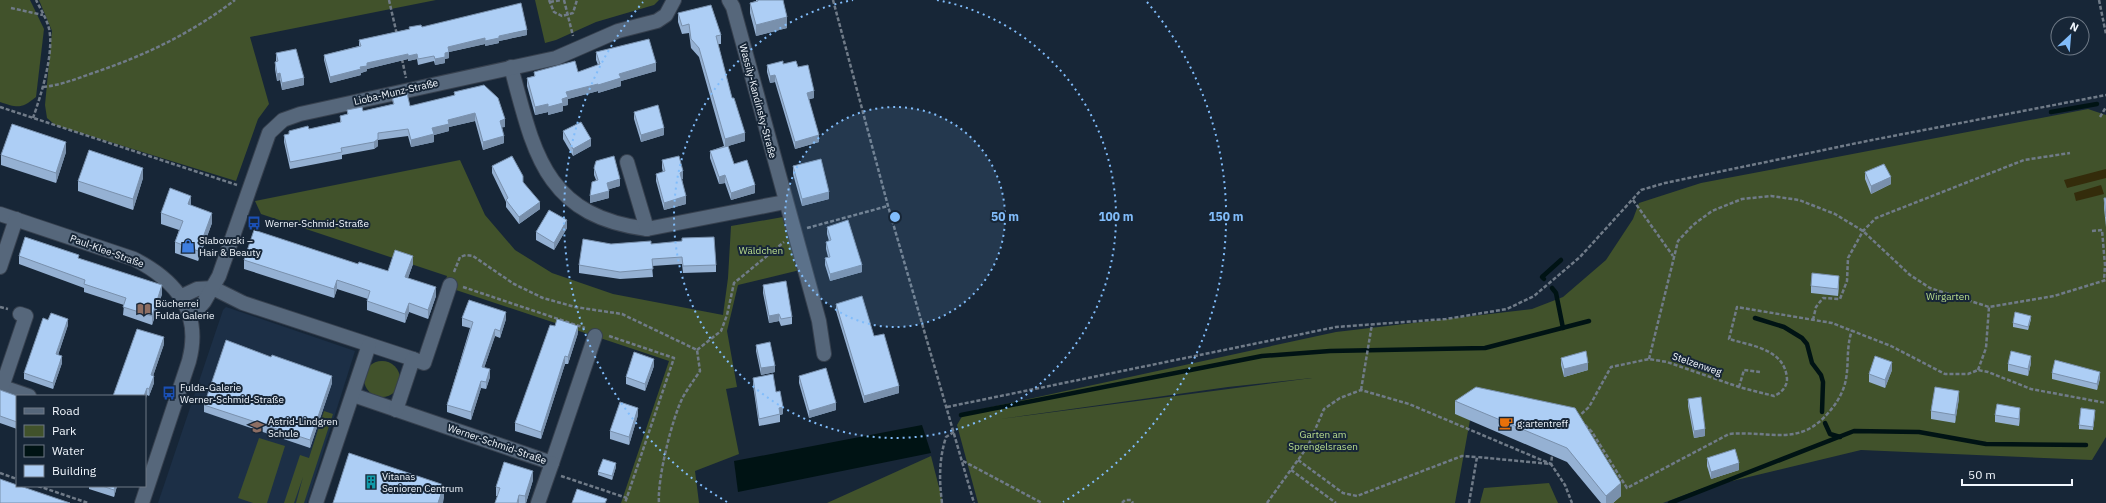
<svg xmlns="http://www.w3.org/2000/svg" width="2106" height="503" font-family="'IBM Plex Sans',sans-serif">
<rect width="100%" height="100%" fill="#172637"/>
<path fill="#1c2f46" d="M226,307l129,44 -48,152h-149l65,-193z"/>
<g fill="#41522b" fill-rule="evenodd">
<path d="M0,0h30l14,29 -8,68c-15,12 -18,11 -36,5z"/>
<path d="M39,0h397l-186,37 19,67 -11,15 -22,62 -181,-56 -8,-7 -2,-13 7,-74z"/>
<path d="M535,0h124l-5,5 -58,17 -40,18 -11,3z"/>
<path d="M2088,109l18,6v322l-14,23 -231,-10 -158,38 -40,15h-50l-38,-81 -119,-8 14,6 -15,83h-477l-21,-78 7,-12 372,-81 196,-23 31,-12 43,-37 27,-41 6,-16 62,-20zM1312,378l-312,41 228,-32z"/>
<path d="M460,160l25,55 30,35 37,23 61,21 110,21 5,-37 3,-52 52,-9 17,53 -62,15 -11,46 10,56 -11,2 13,65 -44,17 4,32h-78l48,-142 -225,-75 3,-10 -186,-62 -6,-13z"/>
<circle cx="382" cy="379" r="18"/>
<path d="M324,411l9,3 -29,89h-8l7,-26 -9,26h-10l16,-48 9,3z"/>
<path d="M259,438l26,8 -18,57h-14l-15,-5z"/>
<path d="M931,456l12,47h-116z"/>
<path d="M1549,483l9,20h-78l4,-15z"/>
</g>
<g fill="#342c0b">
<path d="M2106,169v9l-39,10 -3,-8z"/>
<path d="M2101,185l3,9 -28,7 -2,-8z"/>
</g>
<path fill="#001314" d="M922,425l9,28 -193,39 -4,-31z"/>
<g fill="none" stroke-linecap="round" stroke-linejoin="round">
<g stroke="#001314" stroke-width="4.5">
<path d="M2051,112l46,-8"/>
<path d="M1544,279l-2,-2 19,-17"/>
<path d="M1552,288l4,5 7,35"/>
<path d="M1755,318l29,9 18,11 5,6 5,19 9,12 2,7 -1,30"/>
<path d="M961,415l301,-59 68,-5 155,-3 104,-27"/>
<path d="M1825,423l5,11 10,3"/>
<path d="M1670,503l184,-72 65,1 67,12 100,1"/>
</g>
<g stroke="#37414f" stroke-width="16">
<g id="street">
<path d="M729,0l4,7 86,314 5,33"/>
<path d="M511,67c23,85 33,149 136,162l138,-27"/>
<path d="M627,162l20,67"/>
<path d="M0,214l134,45c43,22 68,53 55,102l-47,142"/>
<path d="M0,267l16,-48"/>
<path d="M180,297l17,-8 16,-1 30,15 170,56"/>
<path d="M191,317l13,-15 15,-26 50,-143 14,-13 17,-6 256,-56 62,-27 39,-10 9,-6 8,-15"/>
<path d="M0,386l29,10"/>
<path d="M2,387l24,-71 -6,-2"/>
<path d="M353,395l199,68 43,-127"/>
<path d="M396,410l17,-51 11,4 26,-78"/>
<path d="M316,503l53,-158"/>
<path d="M538,503l14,-40"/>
</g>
</g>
<g stroke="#707b88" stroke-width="2.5" stroke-dasharray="4 2" stroke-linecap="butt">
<path d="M389,0l8,35"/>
<path d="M549,0l5,12 8,4 11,-3 4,-13"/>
<path d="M564,0l9,36"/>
<path d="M833,0l55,206 86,297"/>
<path d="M2099,0l7,34"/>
<path d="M550,2l11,-2"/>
<path d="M11,8l32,7"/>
<path d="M402,59l4,19"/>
<path d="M43,87c18,-2 33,-8 50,-14 53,-18 97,-39 142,-73"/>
<path d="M0,107l237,78"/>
<path d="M2100,117l6,-10"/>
<path d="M33,118c8,-23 23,-69 15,-93 -3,-9 -8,-17 -12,-25"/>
<path d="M1633,200l40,56"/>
<path d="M807,228l81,-22"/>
<path d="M2092,231l10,-1 3,35 -1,16"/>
<path d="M454,272l6,-15 6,-2 7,1 41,28 29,14 32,9 47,7 75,36 3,21c-6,9 -12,17 -17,26 -11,21 -26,83 -24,106"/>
<path d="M463,287l122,41"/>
<path d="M0,307l8,2"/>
<path d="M1813,320l3,-13 7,-9 17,1 7,-18 1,-23 15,-27 13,-13 148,-58 46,-7"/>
<path d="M609,336l65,22 -49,145"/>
<path d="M697,350l24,-19 6,-16 7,-32 50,-41"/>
<path d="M1649,359l29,-118 15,-16 19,-14 30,-12 29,-3 28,4 36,14 28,17 47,44 20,13 59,19 65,-11 52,-16"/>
<path d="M1978,370l8,-22 3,-41"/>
<path d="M1739,387l5,-17 16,2"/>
<path d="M1361,390l11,-66"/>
<path d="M947,407l389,-80 110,-8 61,-10 27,-13 46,-39 61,-67 24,-7 202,-42 239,-46"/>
<path d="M1577,418l12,-11 22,-40 38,-8 18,3 72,25 35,9c7,-3 13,-9 13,-17 -2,-30 -35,-33 -58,-40l8,-32 95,16 59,23 54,28h23l10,-4 10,2 43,17 75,14"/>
<path d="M1585,425l7,7 35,56 102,-54c40,-4 70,14 100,-22 8,-9 15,-21 17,-33 3,-17 0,-31 6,-49"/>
<path d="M1298,460l45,33 14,3 105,-40 15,1"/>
<path d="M963,461l79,42"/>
<path d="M1291,470l45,33"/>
<path d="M0,473l17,6"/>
<path d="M561,476l66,22"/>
<path d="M38,486l50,17"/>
<path d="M942,503c-3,-23 -3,-44 4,-66l8,-5"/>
<path d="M1122,503l3,-3h6l2,3"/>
<path d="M1267,503l41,-57 16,-37 16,-11 21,-8 48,14 142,60 1,-8"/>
<path d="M1469,503l8,-46 74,7 14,21 7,18"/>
</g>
<use href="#street" stroke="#56677b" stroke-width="14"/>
</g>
<g fill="#95b1d3">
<path d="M756,0h27l4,28 -31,8 -6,-23v-10l6,-2z"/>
<path d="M678,13l43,22v9h-3l14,54 13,43 -17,5 6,18 21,29 -24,7 -6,-17 -6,1 -9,-26v-7l14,-5 -25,-89 -8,-9 -2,-15 -7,1 -4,-12z"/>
<path d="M409,27h13l105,8 -28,6v2l-14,3v-2l-36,8v6l-4,1v4l-10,2 -1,-4 -16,4 -1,-6 -9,2v-2l-41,10v2l-6,2v2l-31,8 -6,-23v-5l35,-9v-6l50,-11z"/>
<path d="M596,52l60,19 -35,10v5l-23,7v-2l-30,8v6l-5,1v5l-15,4v-3l-13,3 -8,-29v-8l7,-2v-4h44l20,-7 -2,-5z"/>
<path d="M276,53l28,32 -22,5 -2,-10 -3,1 -2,-12v-7h1z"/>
<path d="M783,64l15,3 16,31 -5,1 10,43 -24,7 -20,-67 -5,1 -3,-11v-7z"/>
<path d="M454,92l51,35h-3l2,16 -21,7 -8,-29 -26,6v4l-15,4v7l-23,5 -3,-11 -30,4v6l-4,3 -32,6v4l-52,10 -6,-27v-7l5,-1v-3l20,-2 31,-7v-6l7,-2v-4l16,1 30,-7 -1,-7 18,9 44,-10z"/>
<path d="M634,112l30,23 -23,7 -7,-23z"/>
<path d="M563,131l28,15 -18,10 -10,-17z"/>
<path d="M66,152l-10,31 -55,-18v-10z"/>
<path d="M662,160l21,19h-1l4,25 -22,6 -8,-29v-7l7,-2 -1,-4z"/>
<path d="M492,166l48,43 -21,15 -13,-17v-5l-14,-29z"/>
<path d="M793,166l36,33 -27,7 -9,-32z"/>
<path d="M594,168l26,18 -11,3v9l-19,5 6,-23 -2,-5z"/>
<path d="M1865,172l26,12 -20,10 -6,-15z"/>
<path d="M143,178l-10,32 -55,-19v-10z"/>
<path d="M2104,198h2v29l-2,-19z"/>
<path d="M191,205l21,18 -14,38 -23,-8v-11l4,-12 -18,-6v-11z"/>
<path d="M827,227l35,45 -32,9 -5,-16v-7l3,-1 -2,-8v-7l3,-1 -2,-7z"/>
<path d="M567,228l-13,22 -18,-10v-8z"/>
<path d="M611,244h40l65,21v7l-33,1 -1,-9 -30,2 1,11 -33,2 -41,-6v-8z"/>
<path d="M19,256l60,3 83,35 -10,31 -29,-10 1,-10 -40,-13v-4l-65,-24z"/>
<path d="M244,260l144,11 25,-7 -5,14 28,18 -8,23 -19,-7 -4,11 -38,-13v-9l1,-2 -31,-10 -3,9 -90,-29z"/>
<path d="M1839,283l-1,13 -27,-3v-7z"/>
<path d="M763,285l29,32v7l-11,2 -2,-5 -10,2 -6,-30z"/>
<path d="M836,304l38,32 25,57 -35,10 -28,-92z"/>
<path d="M462,318l44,1 -6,19 -5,-2 -11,32 6,9 -4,12 -5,-1 -10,32 -24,-8v-7l23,-77 -8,-2z"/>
<path d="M2031,319l-3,11 -15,-3v-4z"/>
<path d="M48,320l20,5 -10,30 4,8 -9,26 -29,-10v-6z"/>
<path d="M578,333l-10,31h-3l-24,75 -26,-8v-8z"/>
<path d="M164,344l-11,32 1,7 -5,13 -2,-1 -34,1z"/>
<path d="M756,345l19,27 -14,3 -5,-24z"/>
<path d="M271,357l61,26 -22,65 -106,-36v-7z"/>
<path d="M1561,358l27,12 -24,7 -3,-12z"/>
<path d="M2031,363l-3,13 -20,-5v-7z"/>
<path d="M654,366l-9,25 -19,-7v-7z"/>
<path d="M1892,370l-7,18 -16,-6v-8z"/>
<path d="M2052,373l48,5 -3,12 -45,-11z"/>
<path d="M799,376l37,34 -27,8 -10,-35z"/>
<path d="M753,378l23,14 7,22 -3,1v7l-21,4 -6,-41z"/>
<path d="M0,390l17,6v33l-17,-6z"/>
<path d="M1959,398l-4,25 -24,-4v-8z"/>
<path d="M1688,399l17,37 -11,2 -6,-32z"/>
<path d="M1455,401l120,7 46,88 -8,7h-12l-34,-41 -112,-48z"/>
<path d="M2095,414l-2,16 -14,-1v-4z"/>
<path d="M638,415l-9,30 -19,-6v-8z"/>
<path d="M1995,415h25l-1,11 -24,-4z"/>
<path d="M1707,458l32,12 -28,9 -4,-13z"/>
<path d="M616,467l-4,13 -14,-5v-3z"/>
<path d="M533,480l-7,23h-31l3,-7h-2v-9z"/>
<path d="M89,486h28l-3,11 -25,-8z"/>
</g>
<g fill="#7990ac">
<path d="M787,17v11l-31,8v-11z"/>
<path d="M527,30v5l-28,6v2l-14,3v-5l14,-5z"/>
<path d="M485,38v6l-36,8v6l-4,1v4l-10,2v-6l10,-6 3,-6z"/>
<path d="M408,54v5l-41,10v2l-6,2v2l-31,8v-6l30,-10 7,-4z"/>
<path d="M417,54v5l-9,2v-5z"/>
<path d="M656,63v8l-35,10v5l-23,7v-8l21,-11z"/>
<path d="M280,73v7l-3,1v-7z"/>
<path d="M775,75v7l-5,1v-7z"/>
<path d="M304,78v7l-22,5v-7z"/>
<path d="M598,84v7l-30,8v6l-5,1v5l-15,4v-8l14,-8 4,-7z"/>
<path d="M814,91v7l-7,2v-7z"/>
<path d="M548,104v8l-13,3v-8z"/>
<path d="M475,113v8l-26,6v4l-15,4v7l-23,5v-7l37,-20z"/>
<path d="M505,119v8l-5,1v-7z"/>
<path d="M664,128v7l-23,7v-7z"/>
<path d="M745,133v8l-20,6v-8z"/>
<path d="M819,135v7l-24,7v-7z"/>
<path d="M504,136v7l-21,7v-8z"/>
<path d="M378,139v7l-4,3v-7z"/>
<path d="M591,139v7l-18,10v-7z"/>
<path d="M66,142v10l-10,31v-10z"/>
<path d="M143,168v10l-10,32v-11z"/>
<path d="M683,171v8l-3,1v-7z"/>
<path d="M725,175v8l-6,1v-7z"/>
<path d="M1891,177v7l-20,10v-8z"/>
<path d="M620,179v7l-13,4v-7z"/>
<path d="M755,185v8l-24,7v-7z"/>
<path d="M609,191v7l-19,5v-7z"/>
<path d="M829,192v7l-27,7v-7z"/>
<path d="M191,196v10l-3,-2z"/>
<path d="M686,196v8l-22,6v-7z"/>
<path d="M540,202v7l-21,15v-7z"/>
<path d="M212,213v10l-14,38v-10z"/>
<path d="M567,220v8l-13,22v-7z"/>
<path d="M413,256v8l-8,22v-9z"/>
<path d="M862,265v7l-32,9v-7z"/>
<path d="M1839,276v7l-1,13v-7z"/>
<path d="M337,280v9l-3,9v-9z"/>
<path d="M162,285v9l-10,31v-9z"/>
<path d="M436,287v9l-8,23v-9z"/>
<path d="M409,303v9l-4,11v-9z"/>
<path d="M506,312v7l-6,19v-7z"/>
<path d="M779,314v7l-10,2v-7z"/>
<path d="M2031,316v3l-3,11v-3z"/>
<path d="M68,319v6l-12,36v-7z"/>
<path d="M578,326v7l-10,31v-7z"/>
<path d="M495,329v7l-13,38v-7z"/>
<path d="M164,337v7l-13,38v-7z"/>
<path d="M62,356v7l-9,26v-6z"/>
<path d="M565,356v8l-24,75v-7z"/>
<path d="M2031,356v7l-3,13v-7z"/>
<path d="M654,359v7l-9,25v-7z"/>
<path d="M1892,362v8l-7,18v-8z"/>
<path d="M1588,363v7l-24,7v-8z"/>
<path d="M775,366v6l-14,3v-7z"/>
<path d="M490,369v8l-4,12v-7z"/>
<path d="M2100,372v6l-3,12v-6z"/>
<path d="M154,376v7l-5,13v-7z"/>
<path d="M332,376v7l-22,65v-8z"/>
<path d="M481,381v7l-10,32v-8z"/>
<path d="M899,386v7l-35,10v-7z"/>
<path d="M147,388v7l-2,6v-5h-1z"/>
<path d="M1959,391v7l-4,25v-8z"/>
<path d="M836,403v7l-27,8v-7z"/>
<path d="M783,407v7l-3,1 -1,-7z"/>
<path d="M638,408v7l-9,30v-8z"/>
<path d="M2020,408v7l-1,11v-7z"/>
<path d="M1705,429v7l-11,2v-7z"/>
<path d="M616,463v4l-4,13v-4z"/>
<path d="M1739,463v7l-28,9v-7z"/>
<path d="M533,471v9l-7,23h-1v-7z"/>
<path d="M1621,483v13l-8,7h-7v-7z"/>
<path d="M444,485v13l-1,5h-5z"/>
<path d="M115,486h2l-3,11v-7z"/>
<path d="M519,495v8h-2z"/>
</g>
<g fill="#adcef5" stroke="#7990ac">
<path d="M758,0h25l4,17 -31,8 -6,-22 8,-2z"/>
<path d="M521,3l6,27 -28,6v2l-14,3v-3l-37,9 1,5 -4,1v4l-10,2 -1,-3 -16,3 -1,-5 -9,2v-2l-41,9v3l-7,1 1,2 -31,8 -6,-22 37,-9 -2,-6 51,-11 -1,-2 12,-2 1,2z"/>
<path d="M711,5l10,30 -5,1 16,62h2l11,35 -20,6 -26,-91 -8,-9 -2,-15 -7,2 -4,-13z"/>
<path d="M649,39l7,24 -37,11 2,4 -23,7v-1l-32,8 2,5 -6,2 1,4 -15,4v-3l-13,3 -8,-29 8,-2 -1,-4 41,-11 3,11 22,-8 -4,-12z"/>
<path d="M296,49l8,29 -22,5 -2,-10 -3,1 -2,-12 3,-1 -2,-8z"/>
<path d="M783,61v3l13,-3 2,6 10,-2 6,26 -7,2 12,42 -24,7 -20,-67 -5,1 -3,-11z"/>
<path d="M484,85l14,13 7,21 -5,2 4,15 -21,6 -8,-29 -27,7 1,4 -17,4 2,6 -23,6 -3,-11 -30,4v6l-4,3 -33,6 1,4 -52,10 -6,-27 5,-1v-3l19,-5 1,3 32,-7 -1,-6 8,-2 -1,-4 15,-3 1,4 31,-7 -2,-7 15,-4 3,13 45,-11 -1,-3z"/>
<path d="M658,105l6,23 -23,7 -7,-23z"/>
<path d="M581,122l10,17 -18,10 -10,-18z"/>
<path d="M12,124l54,18 -10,31 -55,-18z"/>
<path d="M728,146l6,18 13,-4 8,25 -24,8 -6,-18 -6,2 -9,-26z"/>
<path d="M89,150l54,18 -10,31 -55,-18z"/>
<path d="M512,156l11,20v6l17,20 -21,15 -13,-17 2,-2 -16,-32z"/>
<path d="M614,156l6,23 -13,4 2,8 -19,5 2,-14 6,-2 -4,-12 2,-7z"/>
<path d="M679,156l4,15 -3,2 6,23 -22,7 -8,-29 9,-3 -3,-11z"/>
<path d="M821,159l8,33 -27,7 -9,-33z"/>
<path d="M1884,164l7,13 -20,9 -6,-14z"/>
<path d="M170,188l21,8 -3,8 24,9 -14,38 -23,-9 8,-21 -22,-8z"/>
<path d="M2104,198h2v19z"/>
<path d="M549,210l18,10 -13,23 -18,-11z"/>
<path d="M848,220l14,45 -32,9 -5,-16 5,-1 -4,-15 5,-2 -4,-13z"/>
<path d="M254,230l104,34 1,-2 29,9 7,-21 18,6 -8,21 31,10 -8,23 -19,-7 -4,11 -38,-13 3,-10 -33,-11 -3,9 -90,-29z"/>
<path d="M25,237l54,18 -1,3 84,27 -10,31 -29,-9 3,-9 -42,-14 1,-4 -66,-24z"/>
<path d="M714,237l2,28 -33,1 -1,-9 -30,2 1,10 -33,3 -41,-7 4,-26 28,5 40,-3v3l31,-3v-3z"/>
<path d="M1812,273l27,3 -1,13 -27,-3z"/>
<path d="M786,281l6,36 -11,2 -2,-5 -10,2 -6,-31z"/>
<path d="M862,296l12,40 10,-2 15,52 -35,10 -28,-92z"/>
<path d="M469,300l37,12 -6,19 -5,-2 -13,38 8,2 -4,13 -5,-1 -10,31 -24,-7 26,-83 -11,-4z"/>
<path d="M2015,312l16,4 -3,11 -15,-4z"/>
<path d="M51,313l17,6 -12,35 6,2 -9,27 -29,-10 19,-55 5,2z"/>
<path d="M557,319l21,7 -10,31 -3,-1 -24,76 -26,-9 35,-98 5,1z"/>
<path d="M137,329l27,8 -13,38 3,1 -5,13 -2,-1 -3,8h-31z"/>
<path d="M226,340l45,17 1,-2 60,21 -22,64 -106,-35z"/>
<path d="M770,342l5,24 -14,2 -5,-23z"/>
<path d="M1586,351l2,12 -24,6 -3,-11z"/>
<path d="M2011,351l20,5 -3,13 -20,-5z"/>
<path d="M634,352l20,7 -9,25 -19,-7z"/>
<path d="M1875,356l17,6 -7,18 -16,-6z"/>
<path d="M2055,360l45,12 -3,12 -45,-11z"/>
<path d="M826,368l10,35 -27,8 -10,-35z"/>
<path d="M773,374l3,18 4,-1 3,16 -4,1 1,6 -21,5 -6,-41z"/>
<path d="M1476,387l99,21 46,75 -15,13 -39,-48 -112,-47z"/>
<path d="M1935,387l24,4 -4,24 -24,-4z"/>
<path d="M0,390l17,6v26l-17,-6z"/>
<path d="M1701,397l4,32 -11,2 -6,-32z"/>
<path d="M620,402l18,6 -9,29 -19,-6z"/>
<path d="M1997,404l23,4 -1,11 -24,-4z"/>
<path d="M2081,408l14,2 -2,17 -14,-2z"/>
<path d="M1735,449l4,14 -28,9 -4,-14z"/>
<path d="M349,453l95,32 -6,18h-105z"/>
<path d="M603,459l13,4 -4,13 -14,-4z"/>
<path d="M504,462l29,9 -8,25 -6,-1 -2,8h-22l5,-15 -4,-1z"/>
<path d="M0,479l17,6v1h3l50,17h-70z"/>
<path d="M102,486h13l-1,4z"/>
<path d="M577,489l30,10 -2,4h-33z"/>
</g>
<circle cx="895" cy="217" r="110" fill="#81bcfa" fill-opacity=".12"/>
<g fill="none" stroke="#81bcfa" stroke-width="2" stroke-dasharray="2 4">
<circle cx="895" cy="217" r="110"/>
<path d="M937 0A221 221 0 1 1 853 0"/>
<path d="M727 502A331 331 0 0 1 643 2M1147 2A331 331 0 0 1 1063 502"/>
</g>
<defs>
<g id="bus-bare" transform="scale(1.08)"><path d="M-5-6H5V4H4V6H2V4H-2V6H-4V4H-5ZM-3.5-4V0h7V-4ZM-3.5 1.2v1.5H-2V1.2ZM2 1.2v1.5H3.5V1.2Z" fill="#1a4fb4" stroke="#172637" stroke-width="2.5" paint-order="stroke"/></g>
<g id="shop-bare" transform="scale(1.08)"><path d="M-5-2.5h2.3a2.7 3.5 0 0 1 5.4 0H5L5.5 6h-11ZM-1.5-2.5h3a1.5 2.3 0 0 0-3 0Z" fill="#3f7fe0" stroke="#172637" stroke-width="2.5" paint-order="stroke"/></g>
<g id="library-bare" transform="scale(1.08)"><path d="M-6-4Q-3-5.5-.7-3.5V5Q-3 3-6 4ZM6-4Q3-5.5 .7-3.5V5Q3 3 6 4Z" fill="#8d6e63" stroke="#172637" stroke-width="2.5" paint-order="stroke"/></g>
<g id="cafe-bare" transform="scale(1.08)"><path d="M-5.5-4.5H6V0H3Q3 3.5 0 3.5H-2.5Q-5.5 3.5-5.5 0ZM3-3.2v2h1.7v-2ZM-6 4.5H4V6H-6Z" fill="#e8710a" stroke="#172637" stroke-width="2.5" paint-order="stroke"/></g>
<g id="school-bare" transform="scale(1.08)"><path d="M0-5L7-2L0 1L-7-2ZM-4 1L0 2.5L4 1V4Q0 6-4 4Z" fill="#8d6e63" stroke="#172637" stroke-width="2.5" paint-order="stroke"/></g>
<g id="building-bare" transform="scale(1.08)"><path d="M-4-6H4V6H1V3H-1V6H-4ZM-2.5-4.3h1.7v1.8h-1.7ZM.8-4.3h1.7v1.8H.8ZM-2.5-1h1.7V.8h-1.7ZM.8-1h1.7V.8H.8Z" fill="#0f9aa8" stroke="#172637" stroke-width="2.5" paint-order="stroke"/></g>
</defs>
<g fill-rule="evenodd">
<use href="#bus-bare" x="254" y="223"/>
<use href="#shop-bare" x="188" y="246"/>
<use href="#library-bare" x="144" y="309"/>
<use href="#bus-bare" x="169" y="393"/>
<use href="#cafe-bare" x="1506" y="423"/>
<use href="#school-bare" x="257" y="427"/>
<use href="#building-bare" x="371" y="482"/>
</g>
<g text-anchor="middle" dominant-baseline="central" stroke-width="4" stroke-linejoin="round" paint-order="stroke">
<g font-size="10" fill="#f0f6fd" stroke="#172637">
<text transform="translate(396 92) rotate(-13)">Lioba-Munz-Straße</text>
<text transform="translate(758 101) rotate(75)">Wassily-Kandinsky-Straße</text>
<text transform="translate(107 251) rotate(20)">Paul-Klee-Straße</text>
<text transform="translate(1697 364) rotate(19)">Stelzenweg</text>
<text transform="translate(497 444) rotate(19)">Werner-Schmid-Straße</text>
</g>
<g font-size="10" fill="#f0f6fd" stroke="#172637" text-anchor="start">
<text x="265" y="223">Werner-Schmid-Straße</text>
<text x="199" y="240">Slabowski –<tspan x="199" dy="12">Hair &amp; Beauty</tspan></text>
<text x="155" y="303">Bücherrei<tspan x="155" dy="12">Fulda Galerie</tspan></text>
<text x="180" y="387">Fulda-Galerie<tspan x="180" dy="12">Werner-Schmid-Straße</tspan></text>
<text x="268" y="421">Astrid-Lindgren<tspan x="268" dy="12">Schule</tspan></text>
<text x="1517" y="423">g:artentreff</text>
<text x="382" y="476">Vitanas<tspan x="382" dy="12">Senioren Centrum</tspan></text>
</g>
<g font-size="10" fill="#bade8e" stroke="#172637">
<text x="761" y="250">Wäldchen</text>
<text x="1948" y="296">Wirgarten</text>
<text x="1323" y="434">Garten am<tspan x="1323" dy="12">Sprengelsrasen</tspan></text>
</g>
</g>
<circle cx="895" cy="217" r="6" fill="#81bcfa" stroke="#172637" stroke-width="2"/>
<g font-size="12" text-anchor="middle" font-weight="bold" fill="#81bcfa" stroke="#172637" stroke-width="4" stroke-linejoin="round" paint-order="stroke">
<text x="1005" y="221">50 m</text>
<text x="1116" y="221">100 m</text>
<text x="1226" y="221">150 m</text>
</g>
<rect x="16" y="395" width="130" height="92" fill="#172637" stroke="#6e7986"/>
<rect x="24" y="408" width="20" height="6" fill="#56677b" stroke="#6e7986"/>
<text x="52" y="415" font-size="12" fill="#f0f6fd">Road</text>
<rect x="24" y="425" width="20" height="12" fill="#41522b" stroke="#6e7986"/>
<text x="52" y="435" font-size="12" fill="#f0f6fd">Park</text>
<rect x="24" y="445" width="20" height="12" fill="#001314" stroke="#6e7986"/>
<text x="52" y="455" font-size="12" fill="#f0f6fd">Water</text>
<rect x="24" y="465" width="20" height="12" fill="#adcef5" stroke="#6e7986"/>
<text x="52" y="475" font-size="12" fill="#f0f6fd">Building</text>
<g transform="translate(2070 36) rotate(26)"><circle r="19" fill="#172637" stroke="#6e7986"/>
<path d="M0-3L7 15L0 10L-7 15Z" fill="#81bcfa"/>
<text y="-6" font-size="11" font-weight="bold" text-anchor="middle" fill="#f0f6fd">N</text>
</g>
<path d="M1962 479v6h110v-6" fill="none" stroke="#f0f6fd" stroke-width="2"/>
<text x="1968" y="479" font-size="12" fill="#f0f6fd" stroke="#172637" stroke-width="3" paint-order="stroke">50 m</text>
</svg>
